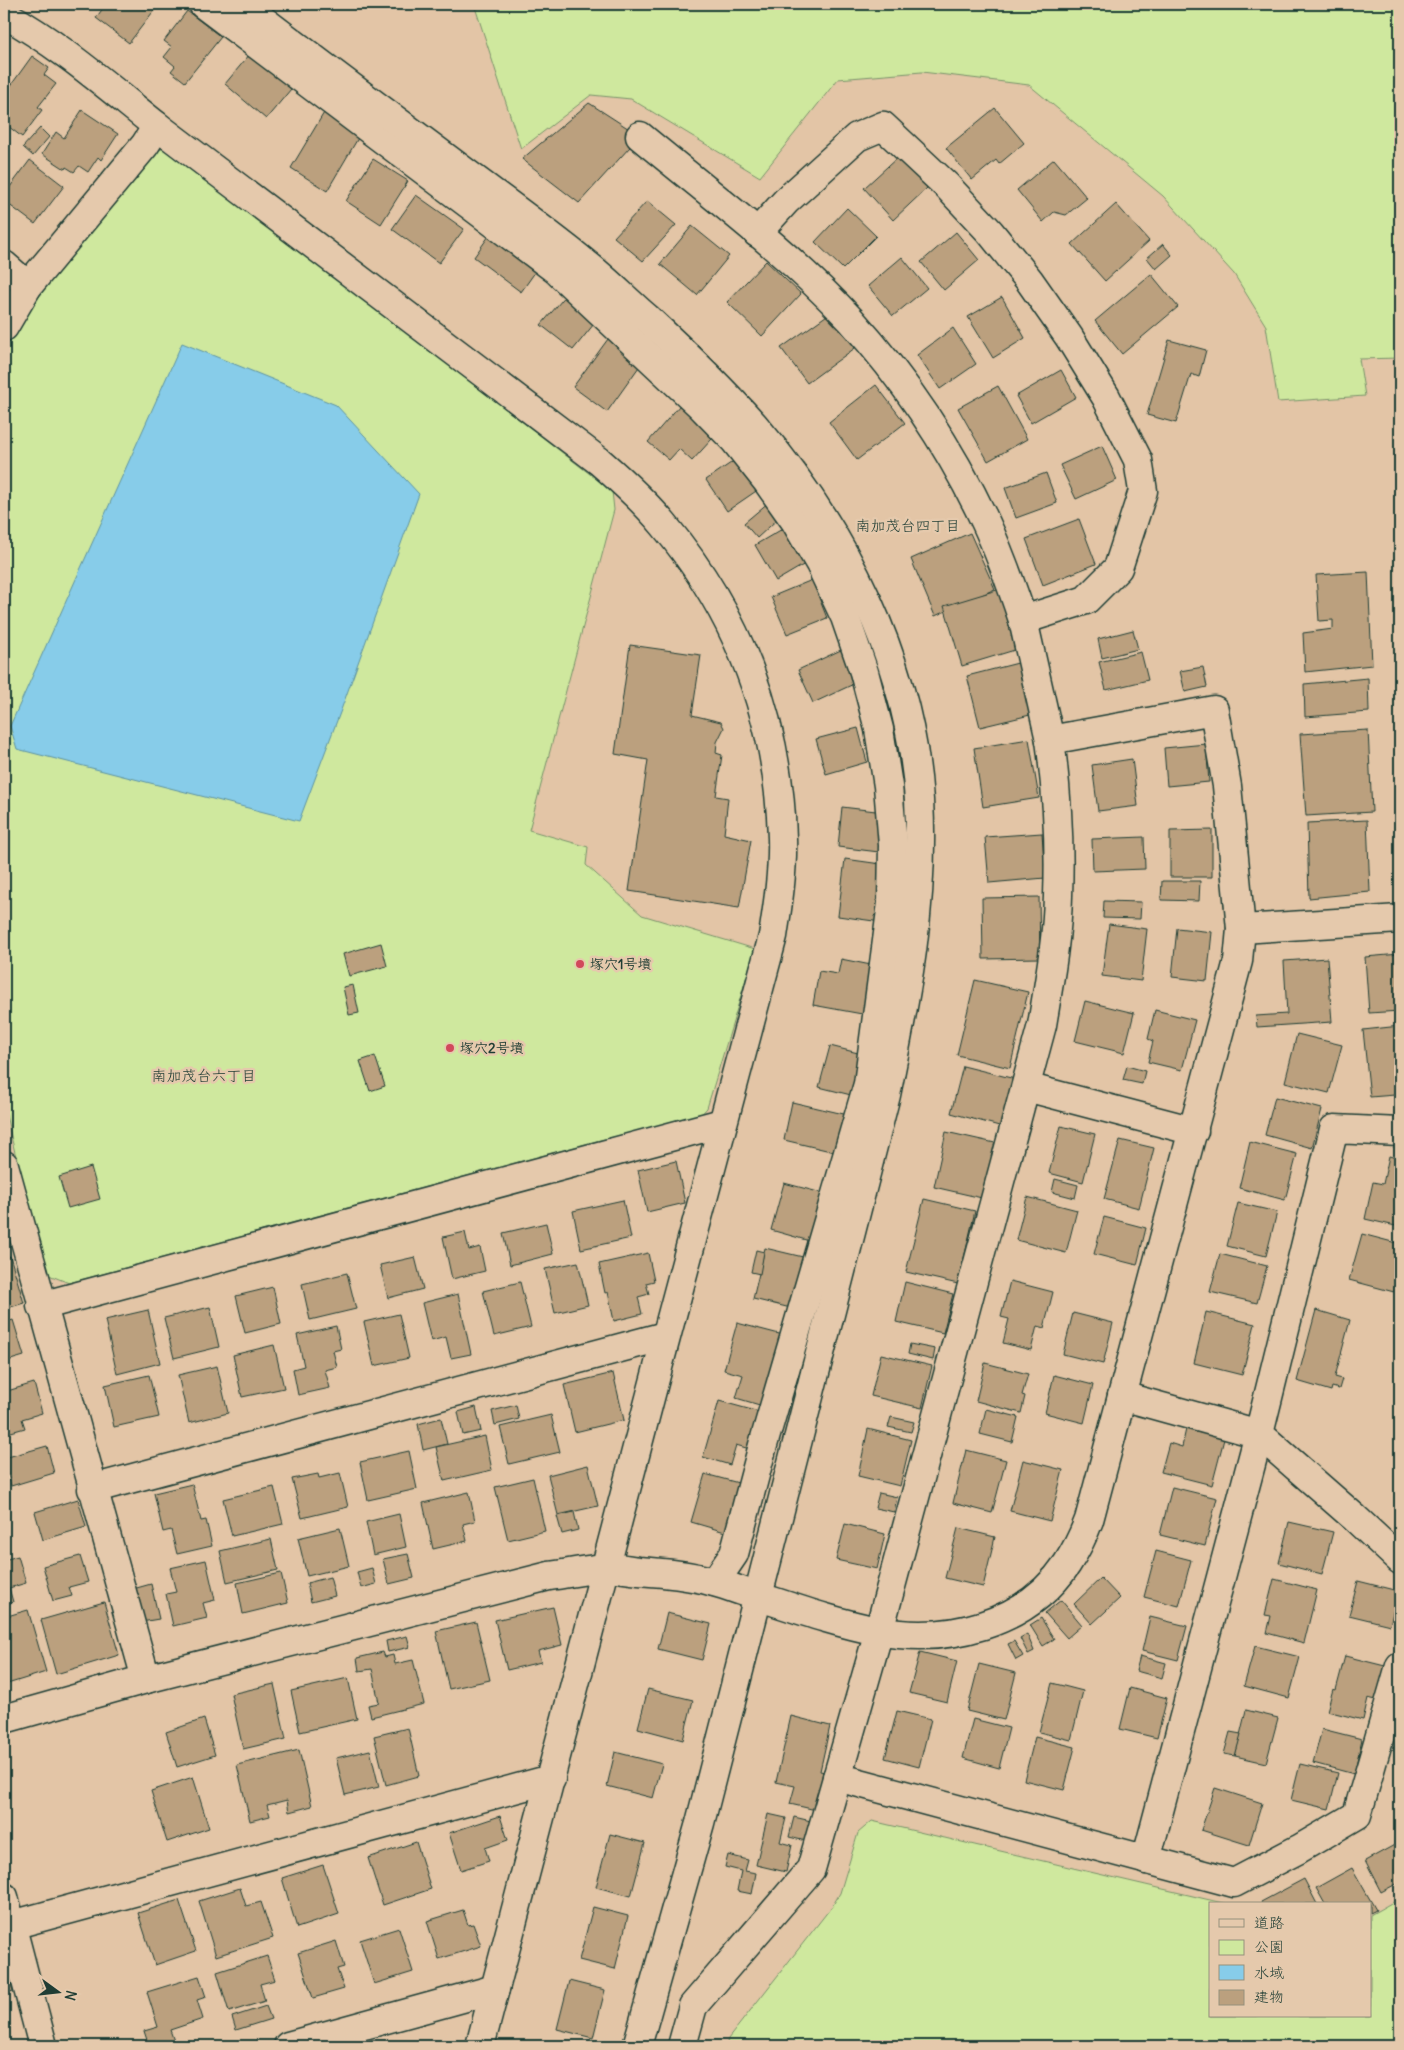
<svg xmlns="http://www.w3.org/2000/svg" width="1404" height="2050" font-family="Delius,'Klee One',sans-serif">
<rect width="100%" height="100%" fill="#e3c5a6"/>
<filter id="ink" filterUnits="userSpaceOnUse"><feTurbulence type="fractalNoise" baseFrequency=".02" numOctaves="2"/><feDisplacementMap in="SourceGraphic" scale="10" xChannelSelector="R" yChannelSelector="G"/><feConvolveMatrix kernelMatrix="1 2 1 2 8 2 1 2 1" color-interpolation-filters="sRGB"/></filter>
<g filter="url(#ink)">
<g fill="#cfe89e" stroke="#779269">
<path d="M474,4h926v354l-41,1 6,37 -87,6 -12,-76 -32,-52 -71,-78 -134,-111 -107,-13 -84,7 -78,98 -129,-78 -40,-4 -70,54z"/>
<path d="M161,149l12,3 439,339 2,19 -85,320 59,17 -2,18 56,50 113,34 -48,159 -9,10 -98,22 -531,143 -25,-10 -40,-166v-756c43,-74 100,-138 157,-202z"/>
<path d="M872,1821l355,83h-17v112h160v-101l30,-17v148h-674l2,-7 105,-134 7,-12 18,-60z"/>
</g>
<path fill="#87cce9" stroke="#5d93a1" d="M182,343l154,62 83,89 -78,216 -42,111 -282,-72 -7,-23z"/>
<g fill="#bba07e" stroke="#1f3d34">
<path d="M106,4h53l-30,39 -33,-25z"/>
<path d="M187,11l34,26 -36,45 -14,-11 4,-5 -11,-9 8,-10 -8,-6z"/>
<path d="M250,54l41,35 -25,30 -41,-35z"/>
<path d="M32,56l17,12 -5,7 12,9 -18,23 4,3 -20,27 -18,-14v-28z"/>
<path d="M589,103l51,33 -61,67 -57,-44z"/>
<path d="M328,106l36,22 -37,63 -36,-23z"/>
<path d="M995,108l29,35 -25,21 -3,-4 -24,20 -26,-32z"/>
<path d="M82,110l36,24 -17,26 -3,-3 -10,15 -9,-6 -5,6 -8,-5 -1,2 -23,-15 14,-22 8,6z"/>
<path d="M40,128l9,9 -16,19 -10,-9z"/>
<path d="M899,156l28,32 -34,32 -29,-32z"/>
<path d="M373,159l35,22 -27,43 -35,-23z"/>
<path d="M1054,159l33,39 -21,17 -12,-3 -11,10 -26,-32z"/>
<path d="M30,160l34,26 -29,38 -31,-23v-6z"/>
<path d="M416,195l48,34 -25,34 -47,-34z"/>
<path d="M647,201l29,24 -33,36 -29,-24z"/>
<path d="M1116,204l33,37 -44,40 -33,-37z"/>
<path d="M847,208l29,28 -33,33 -28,-27z"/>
<path d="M496,226l47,35 -22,31 -47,-35z"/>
<path d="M692,226l37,30 -32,39 -37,-31z"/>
<path d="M956,232l23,28 -35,30 -23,-28z"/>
<path d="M1163,244l9,11 -16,14 -9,-11z"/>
<path d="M902,257l25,31 -34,28 -25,-30z"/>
<path d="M766,261l35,33 -39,42 -35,-34z"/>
<path d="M1151,274l27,33 -56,47 -27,-33z"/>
<path d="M567,294l31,25 -25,31 -32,-25z"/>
<path d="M1002,297l23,41 -32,20 -25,-41z"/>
<path d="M830,313l25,35 -48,35 -26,-35z"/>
<path d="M953,328l23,36 -36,25 -23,-34z"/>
<path d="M608,339l33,25 -34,48 -34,-25z"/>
<path d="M1169,340l37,10 -7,27 -8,-3 -15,49 -29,-8z"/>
<path d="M1061,370l15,27 -45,26 -15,-27z"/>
<path d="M876,385l29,38 -48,37 -28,-38z"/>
<path d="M998,386l29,53 -39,22 -30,-53z"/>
<path d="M686,398l35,31 -29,32 -13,-12 -10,11 -21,-18z"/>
<path d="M1102,446l15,34 -41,19 -16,-34z"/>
<path d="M744,454l21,31 -38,26 -21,-31z"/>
<path d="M1046,473l11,30 -41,15 -11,-30z"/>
<path d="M769,502l12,14 -24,22 -13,-15z"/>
<path d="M1079,519l17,45 -53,21 -17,-46z"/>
<path d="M784,528l21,36 -29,17 -21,-36z"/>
<path d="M970,533l25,56 -60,27 -24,-57z"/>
<path d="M1368,572l4,93 -67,7 -2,-39 30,-4v-9l-14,1 -3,-46z"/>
<path d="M812,580l15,38 -40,16 -16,-37z"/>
<path d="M1000,589l18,60 -56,17 -18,-60z"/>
<path d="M1133,630l5,19 -36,9 -4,-19z"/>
<path d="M630,645l71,10 -9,60 29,7 3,6 -7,14 -1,11 6,2 -6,41 12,2 -4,36 27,6 -12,68 -110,-17 19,-131 -33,-6z"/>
<path d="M843,649l15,33 -45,21 -15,-33z"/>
<path d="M1141,652l7,28 -42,10 -7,-28z"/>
<path d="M1018,663l12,52 -50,12 -13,-51z"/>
<path d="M1203,667l4,20 -22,5 -5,-21z"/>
<path d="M1368,678l1,34 -64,5 -1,-33z"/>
<path d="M858,728l9,34 -41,12 -10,-35z"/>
<path d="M1368,730l4,82 -66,4 -6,-82z"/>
<path d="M1029,739l10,59 -56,9 -9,-59z"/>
<path d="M1206,744l3,38 -42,4 -3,-38z"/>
<path d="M1132,759l6,47 -40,5 -6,-46z"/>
<path d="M842,807l42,5 -5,40 -41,-5z"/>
<path d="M1367,820l3,72 -61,6 -2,-75z"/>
<path d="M1212,830v47h-42v-46z"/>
<path d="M1042,833l3,45 -56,5 -4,-46z"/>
<path d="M1144,837l1,32 -52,2 -1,-32z"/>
<path d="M845,859l43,6 -7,57 -43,-6z"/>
<path d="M1162,881h38l-1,20 -38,-1z"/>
<path d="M1039,897l1,61 -57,1 -1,-61z"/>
<path d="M1104,901l37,1 -1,17 -37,-1z"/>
<path d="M1109,924l38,5 -6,52 -39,-5z"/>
<path d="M1177,928l35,4 -5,49 -35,-4z"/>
<path d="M381,943l6,23 -38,10 -6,-22z"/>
<path d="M1400,954v57l-31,2 -4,-56z"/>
<path d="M1327,958l5,64 -75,5 -1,-11 31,-2 -3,-53z"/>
<path d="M841,959l40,8 -8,49 -60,-11 6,-34 19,3z"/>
<path d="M975,980l53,12 -18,76 -53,-13z"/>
<path d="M353,985l6,28 -10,2 -6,-28z"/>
<path d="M1085,1001l49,12 -10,40 -49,-12z"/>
<path d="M1155,1010l40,10 -13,50 -34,-8 5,-21 -5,-2z"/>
<path d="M1400,1026v74h-4l-1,-5 -25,2 -7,-67z"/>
<path d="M1297,1034l45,11 -13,48 -44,-11z"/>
<path d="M830,1046l32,8 -11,41 -32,-8z"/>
<path d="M375,1056l10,30 -15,5 -10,-30z"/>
<path d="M963,1066l52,13 -12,48 -52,-14z"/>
<path d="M1127,1066l18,5 -3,13 -19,-4z"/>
<path d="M1275,1097l47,12 -10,39 -47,-13z"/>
<path d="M792,1102l56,13 -9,38 -55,-13z"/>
<path d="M1061,1126l34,8 -12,48 -34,-9z"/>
<path d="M946,1132l49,11 -13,55 -48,-11z"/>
<path d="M1120,1140l34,8 -15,60 -35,-9z"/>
<path d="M1250,1142l47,12 -12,46 -46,-12z"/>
<path d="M1389,1156l11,3v68l-35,-8 8,-37 10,2z"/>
<path d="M676,1161l9,42 -38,9 -9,-42z"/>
<path d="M91,1167l9,32 -32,9 -9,-31z"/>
<path d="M1055,1179l23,6 -3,13 -23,-6z"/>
<path d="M784,1183l42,11 -13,48 -42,-12z"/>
<path d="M1027,1197l50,13 -11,43 -50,-13z"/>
<path d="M924,1199l51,12 -17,73 -52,-12z"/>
<path d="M623,1200l8,38 -50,11 -8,-38z"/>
<path d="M1238,1203l39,9 -11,44 -39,-10z"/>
<path d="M1104,1217l42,11 -9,37 -43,-11z"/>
<path d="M546,1223l7,31 -43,11 -7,-32z"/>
<path d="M465,1232l4,18 11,-3 5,24 -33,8 -9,-42z"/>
<path d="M1362,1234l38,10v23l-6,25 -45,-12z"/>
<path d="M765,1248l38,9 -12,51 -38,-9z"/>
<path d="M756,1250l8,2 -4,22 -9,-2z"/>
<path d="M648,1253l6,28 -8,2 3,11 -11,3 4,17 -28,7 -6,-29 -3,1 -6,-29z"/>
<path d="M1220,1254l47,12 -10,37 -47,-11z"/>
<path d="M10,1256l14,47 -20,6v-51z"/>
<path d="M415,1257l8,32 -35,9 -8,-33z"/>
<path d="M578,1262l10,43 -33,8 -10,-44z"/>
<path d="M347,1273l9,36 -46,11 -8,-36z"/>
<path d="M1010,1281l43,11 -9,36 -7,-2 -6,24 -28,-7 6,-24 -8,-2z"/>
<path d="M520,1282l11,45 -37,9 -11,-45z"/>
<path d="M905,1282l48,12 -10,39 -47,-11z"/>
<path d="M273,1287l8,37 -36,9 -9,-37z"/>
<path d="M458,1294l13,60 -20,4 -5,-21 -15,4 -9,-38z"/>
<path d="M210,1307l9,40 -45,11 -10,-40z"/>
<path d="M148,1310l12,53 -43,11 -12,-54z"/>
<path d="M1316,1310l34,10 -15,57 7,2 -3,10 -7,-2 -1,4 -34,-10z"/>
<path d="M1206,1312l49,12 -13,51 -48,-12z"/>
<path d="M1073,1313l40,10 -10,41 -40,-10z"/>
<path d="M399,1314l10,44 -35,8 -10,-44z"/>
<path d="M13,1320l11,36 -20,6v-39z"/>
<path d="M737,1323l50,13 -24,70 -27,-8 7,-23 -19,-5z"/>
<path d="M336,1326l5,23 -8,2 4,16 -12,3 5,18 -32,7 -5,-26 11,-3 -7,-31z"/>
<path d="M910,1344l25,5 -2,11 -25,-6z"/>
<path d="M274,1345l10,43 -42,9 -9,-42z"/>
<path d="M881,1354l51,12 -10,42 -51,-12z"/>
<path d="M985,1363l43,11 -6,21 3,1 -4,17 -45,-12z"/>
<path d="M217,1366l11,47 -39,10 -11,-48z"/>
<path d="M613,1373l11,47 -49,12 -11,-47z"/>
<path d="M149,1375l10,42 -45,10 -9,-42z"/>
<path d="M1054,1375l39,10 -9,38 -39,-10z"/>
<path d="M34,1383l8,30 -20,6 3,9 -21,6v-42z"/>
<path d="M719,1401l44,12 -10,37 -17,-5 -6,20 -27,-8z"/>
<path d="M516,1405l3,14 -24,6 -3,-14z"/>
<path d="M476,1407l5,24 -18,4 -5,-23z"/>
<path d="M986,1409l32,8 -6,25 -32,-8z"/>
<path d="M551,1415l9,37 -51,12 -9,-37z"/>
<path d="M891,1417l23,5 -3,10 -23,-5z"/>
<path d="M441,1418l6,26 -24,6 -5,-26z"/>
<path d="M868,1429l43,11 -11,46 -42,-10z"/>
<path d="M1186,1429l38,10 -12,46 -51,-13 8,-29 13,4z"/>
<path d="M485,1436l7,34 -48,11 -8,-34z"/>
<path d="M47,1446l7,27 -43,13 -7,-28z"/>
<path d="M966,1450l40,10 -14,53 -39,-10z"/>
<path d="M409,1451l8,38 -49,11 -8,-38z"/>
<path d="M1023,1460l40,10 -13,51 -40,-10z"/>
<path d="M588,1465l10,41 -40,9 -10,-40z"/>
<path d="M340,1473l8,34 -46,11 -10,-39 26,-5 1,4z"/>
<path d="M705,1474l41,11 -14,49 -41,-12z"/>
<path d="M533,1478l12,53 -37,9 -13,-53z"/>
<path d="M192,1484l9,37 5,-1 6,26 -35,8 -6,-24 -8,2 -9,-39z"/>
<path d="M274,1487l9,37 -51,12 -9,-37z"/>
<path d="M1172,1487l45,11 -12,48 -45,-11z"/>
<path d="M469,1492l6,29 -12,3 4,17 -34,8 -10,-46z"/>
<path d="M879,1493l18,4 -3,15 -19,-4z"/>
<path d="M78,1499l8,28 -43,13 -8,-28z"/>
<path d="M574,1512l4,18 -16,4 -5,-18z"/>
<path d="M399,1514l7,33 -33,8 -7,-33z"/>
<path d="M1289,1522l44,10 -11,42 -43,-11z"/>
<path d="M845,1524l40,10 -8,35 -41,-9z"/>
<path d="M340,1528l9,38 -42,10 -9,-38z"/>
<path d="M958,1528l37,9 -12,50 -38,-9z"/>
<path d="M271,1539l7,31 -51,12 -7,-31z"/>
<path d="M1156,1551l35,9 -12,46 -35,-9z"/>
<path d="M408,1554l6,24 -25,6 -6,-25z"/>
<path d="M18,1556l8,27 -17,5 4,14 -9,3v-45z"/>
<path d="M80,1556l8,26 -19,5 3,9 -19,5 -10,-35z"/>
<path d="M206,1560l9,40 -12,3 4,15 -34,8 -7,-32 10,-2 -6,-24z"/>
<path d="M372,1568l4,16 -15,4 -4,-16z"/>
<path d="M281,1573l7,30 -45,11 -6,-31z"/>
<path d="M330,1577l5,19 -24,6 -4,-19z"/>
<path d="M1101,1578l19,20 -28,26 -18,-20z"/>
<path d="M1274,1579l43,11 -13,53 -37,-10 4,-17 -6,-1z"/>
<path d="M1358,1581l40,10 -8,34 -41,-10z"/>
<path d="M151,1584l8,35 -18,3 -8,-33z"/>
<path d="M1061,1600l21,25 -15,13 -22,-25z"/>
<path d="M104,1602l15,53 -63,19 -15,-54z"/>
<path d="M553,1607l9,38 -24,6 3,11 -34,8 -12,-50z"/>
<path d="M28,1610l18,62 -42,13v-68z"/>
<path d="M667,1613l44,11 -9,36 -44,-11z"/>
<path d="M1150,1617l37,9 -9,34 -36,-9z"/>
<path d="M1041,1618l13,21 -11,7 -13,-21z"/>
<path d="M476,1622l14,58 -41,9 -13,-58z"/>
<path d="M1027,1634l7,17 -6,3 -8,-16z"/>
<path d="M407,1636l3,11 -22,5 -2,-11z"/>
<path d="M1014,1641l9,15 -7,4 -8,-16z"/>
<path d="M1255,1646l45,11 -11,41 -45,-12z"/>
<path d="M383,1652l2,5 8,-2 2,9 18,-4 11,44 -53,13 -3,-12 11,-2 -7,-34 -13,2 -2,-13z"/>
<path d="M920,1652l37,9 -10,41 -38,-9z"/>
<path d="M1140,1656l26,7 -4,15 -26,-7z"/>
<path d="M1345,1656l40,10 -9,34 -8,-2 -5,22 -36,-9 6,-22 3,1z"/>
<path d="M979,1664l37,9 -12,47 -37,-9z"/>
<path d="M348,1678l9,41 -57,13 -9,-41z"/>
<path d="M1052,1683l31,8 -12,49 -32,-8z"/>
<path d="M274,1684l12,55 -43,10 -12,-55z"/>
<path d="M1130,1688l37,10 -10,40 -37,-9z"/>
<path d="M648,1689l45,11 -10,40 -45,-12z"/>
<path d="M1246,1710l32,8 -12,45 -31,-7z"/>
<path d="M897,1711l34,8 -12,48 -34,-9z"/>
<path d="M791,1716l39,10 -10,45 5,1 -9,38 -26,-6 5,-18 -19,-4z"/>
<path d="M204,1719l11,36 -38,12 -11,-35z"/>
<path d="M973,1719l36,9 -10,40 -36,-10z"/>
<path d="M408,1728l11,48 -33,9 -12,-49z"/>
<path d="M1322,1729l40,10 -8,35 -41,-11z"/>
<path d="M1230,1732l11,2 -6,22 -11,-2z"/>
<path d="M1035,1737l40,10 -11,43 -40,-10z"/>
<path d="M299,1750l13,56 -23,6 -2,-12 -20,5 3,11 -20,5 -13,-56z"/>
<path d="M370,1750l9,37 -34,8 -9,-37z"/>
<path d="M615,1752l47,12 -9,34 -46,-12z"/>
<path d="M1300,1764l38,9 -9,36 -38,-9z"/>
<path d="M193,1777l16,51 -42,14 -16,-51z"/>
<path d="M1215,1788l47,15 -13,42 -48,-15z"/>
<path d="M768,1814l18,4 -6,24 12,3 -6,27 -30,-7z"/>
<path d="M500,1816l8,24 -23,8 4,13 -28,9 -12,-37z"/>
<path d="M794,1817l17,4 -5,20 -17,-4z"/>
<path d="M610,1834l35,9 -14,53 -35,-9z"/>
<path d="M416,1842l15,47 -48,16 -15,-47z"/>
<path d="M1400,1842v40l-19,10 -16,-31z"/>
<path d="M728,1855l20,5 -3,11 11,2 -4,21 -15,-3 4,-20 -16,-4z"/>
<path d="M323,1865l16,49 -42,14 -15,-50z"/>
<path d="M1352,1868l24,42 -6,3v-9h-45l-9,-16z"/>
<path d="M1304,1879l13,25h-55l-1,-2z"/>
<path d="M240,1888l6,18 15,-4 12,36 -57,18 -17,-55z"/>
<path d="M179,1900l17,51 -41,14 -17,-52z"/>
<path d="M593,1907l35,9 -13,53 -36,-9z"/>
<path d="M463,1910l5,15 5,-1 8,22 -42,13 -12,-38z"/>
<path d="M399,1928l14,44 -39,12 -14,-44z"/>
<path d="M336,1941l8,26 -7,2 7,20 -31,9 -15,-45z"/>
<path d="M267,1956l8,24 -15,4 5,17 -36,11 -12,-40z"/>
<path d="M4,1958l9,33 -9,3z"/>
<path d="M199,1976l7,21 -9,3 6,19 -33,11 4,11 -17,5h-8l-5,-15 14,-4 -11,-35z"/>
<path d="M569,1981l36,9 -12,48 -36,-9z"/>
<path d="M266,2006l5,13 -35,11 -4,-13z"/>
</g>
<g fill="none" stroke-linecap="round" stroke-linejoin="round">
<g stroke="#1f3d34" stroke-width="31">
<g id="street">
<path d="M203,4l352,265 145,136 35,36 31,39 29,41 25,43 25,53 19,55 15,57 9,57 5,59 -1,58 -24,181 -105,361 -29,109 -19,28"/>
<path d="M4,14c55,30 104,73 153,112l442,335c23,20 46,41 65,64 75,90 115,196 118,313 1,33 -4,66 -9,98 -101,369 -194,741 -293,1110"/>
<path d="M640,136c71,59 148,116 211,184 54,60 100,129 134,201 15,32 27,66 38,99"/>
<path d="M4,265l24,21"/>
<path d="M4,327l24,-41 117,-141 12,-19"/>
<path d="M1241,929l159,-10"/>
<path d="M1026,1087l168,44"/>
<path d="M1400,1132l-66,-3 -75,305 96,84 45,42"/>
<path d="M4,1165l142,514"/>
<path d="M41,1306l681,-183"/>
<path d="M1122,1396l137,38 -113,426"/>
<path d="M92,1489l573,-153"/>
<path d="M4,1719l142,-40 403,-103c19,-2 38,-7 57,-8 10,-1 23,2 33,3 26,2 51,4 75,11 15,4 29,10 43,14 40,13 80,27 121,35 69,13 148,-6 189,-67 9,-14 16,-28 22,-44l149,-559 3,-32 -14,-143 -13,-76 -164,30 -27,-120 63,-20 32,-32 25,-77 -5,-31 -32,-63 -37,-60 -40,-57 -39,-48 -43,-46 -64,-60 -26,11 -71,64 -29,32"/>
<path d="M837,1777l397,106 65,-34 58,-34 43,-149"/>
<path d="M4,1897l39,149"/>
<path d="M12,1925l539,-146"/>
<path d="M288,2046l207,-57"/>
<path d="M682,2046l11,-40 118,-137 68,-238 163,-606c7,-43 15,-85 16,-129 2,-52 -1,-104 -8,-156"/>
</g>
</g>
<g stroke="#1f3d34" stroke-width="31">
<path id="secondary" d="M242,4c75,58 151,114 227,171 39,29 78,57 116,88 22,17 41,37 62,55 38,35 74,70 108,108 89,104 155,236 164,374 6,101 -13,197 -33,295l-186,728 -63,223"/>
</g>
<use href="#street" stroke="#e5c9ac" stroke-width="28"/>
<use href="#secondary" stroke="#e5c9ac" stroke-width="28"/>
</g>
</g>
<g fill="#d1495b" stroke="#e5c9ac" stroke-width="2">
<circle cx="580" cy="964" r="5"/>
<circle cx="450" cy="1048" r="5"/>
</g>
<g text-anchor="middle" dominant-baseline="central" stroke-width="5" stroke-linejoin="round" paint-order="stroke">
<g font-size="14" font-weight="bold" fill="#1f3d34" stroke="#e5c9ac" text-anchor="start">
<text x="590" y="964">塚穴1号墳</text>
<text x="460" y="1048">塚穴2号墳</text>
</g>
<g font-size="15" fill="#1f3d34" stroke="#e5c9ac">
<text x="908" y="525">南加茂台四丁目</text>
<text x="204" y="1075">南加茂台六丁目</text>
</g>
</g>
<rect width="1404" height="2050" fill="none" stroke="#e5c9ac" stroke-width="20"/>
<rect x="10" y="10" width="1384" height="2030" fill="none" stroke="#1f3d34" stroke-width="2" filter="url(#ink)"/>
<rect x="1209" y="1902" width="162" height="115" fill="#e5c9ac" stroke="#96917c"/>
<rect x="1219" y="1919" width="25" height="8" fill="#e5c9ac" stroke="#96917c"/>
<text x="1254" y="1928" font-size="15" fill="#1f3d34">道路</text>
<rect x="1219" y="1940" width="25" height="15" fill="#cfe89e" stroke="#96917c"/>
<text x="1254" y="1952" font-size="15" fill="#1f3d34">公園</text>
<rect x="1219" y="1965" width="25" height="15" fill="#87cce9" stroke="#96917c"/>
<text x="1254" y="1978" font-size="15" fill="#1f3d34">水域</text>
<rect x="1219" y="1990" width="25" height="15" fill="#bba07e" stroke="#96917c"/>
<text x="1254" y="2002" font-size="15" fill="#1f3d34">建物</text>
<g transform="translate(58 1992) rotate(105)" stroke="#e5c9ac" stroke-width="4" paint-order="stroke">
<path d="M0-4L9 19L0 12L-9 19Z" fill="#1f3d34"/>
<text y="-8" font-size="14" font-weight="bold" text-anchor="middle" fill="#1f3d34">N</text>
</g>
</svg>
